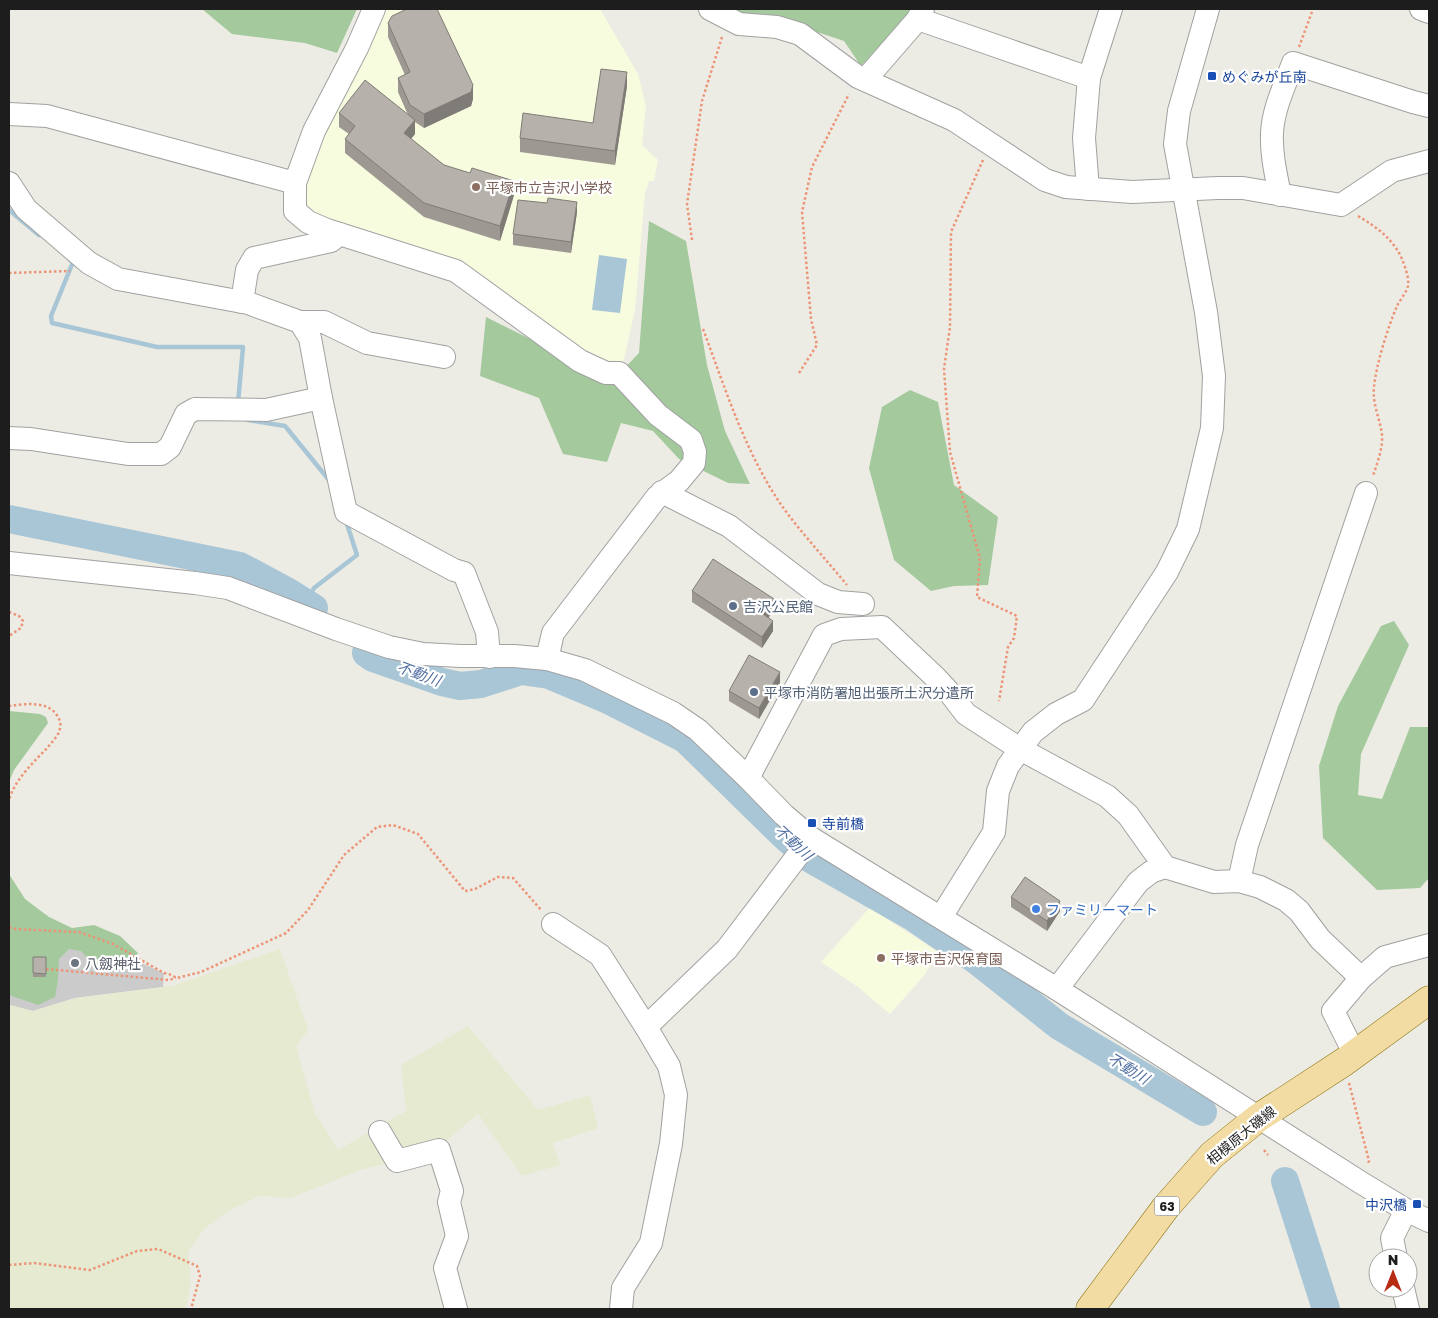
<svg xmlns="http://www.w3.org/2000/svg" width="1438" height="1318" font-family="'Golos Text','Noto Sans JP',sans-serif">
<rect width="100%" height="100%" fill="#edece4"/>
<g fill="#f7fcdf">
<path d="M380,9h220l38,65 8,32 -4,39 16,15 -4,21h-5l-4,12 -10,117 -14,62 -58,-32 -105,-74 -152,-55 -3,-38z"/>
<path d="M872,905l11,7 -2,3 58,38 -16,24 -33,37 -32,-27 -37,-25z"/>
</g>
<path fill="#cbcbcb" d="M9,927l110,26 45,20 -1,14 -88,11 -42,13 -23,-6z"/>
<path fill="#e5ead1" d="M280,949l28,81 -12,16 19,67 23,37 68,-39 -5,-46 67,-39 70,84 52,-15 8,33 -45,15 7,22 -38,11 -44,-62 -45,38 -73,18 -69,28 -31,-2 -29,13 -27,20 -16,23 3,30 -5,27h-177v-304l24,6 42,-13 97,-12z"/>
<g fill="#a3c99d">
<path d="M202,9h155l-20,44 -32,-10 -73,-9z"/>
<path d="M732,9h182l-53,57 -17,-25 -33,-11 -57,-13z"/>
<path d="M649,221l37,20 21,124 18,66 25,53 -22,-1 -49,-24 -26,-28 -32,-8 -14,39 -44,-8 -24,-56 -59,-22 6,-59 127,63 26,-27z"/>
<path d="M910,390l28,12 16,83 44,32 -10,68 -34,1 -23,5 -37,-31 -25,-92 13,-61z"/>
<path d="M1394,621l15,24 -48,109 -3,41 24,4 28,-72h19v151l-9,10 -43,2 -54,-52 -4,-72 19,-60 43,-80z"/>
<path d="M9,711l31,3 6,3 2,6 -34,47 -5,12z"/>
<path d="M9,874l16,25 24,18 23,11 22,-3 26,11 18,17 -6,14 -29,2 -10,-5 -12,-13 -12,-2 -10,10 -1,21 -3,17 -17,8 -29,-10z"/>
</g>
<path fill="#a9c6d7" d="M599,255l28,4 -7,54 -28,-3z"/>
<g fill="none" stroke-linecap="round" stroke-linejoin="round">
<g stroke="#a9c6d7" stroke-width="4.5">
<path d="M9,210l30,25"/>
<path d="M70,260l3,2 -22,54 1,7 105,24h86l-5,56"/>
<path d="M248,420l37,6 44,54"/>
<path d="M306,602l8,-14 43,-33 -11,-34"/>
</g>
<g stroke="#a9c6d7" stroke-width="28">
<path d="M9,519l231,47 45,24 29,18"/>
<path d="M366,653l7,5 69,24 18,4 21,-2 40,-13 28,4 57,24 79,40 98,96 26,23 102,58 66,45 82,65 144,86"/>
<path d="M1285,1181l41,128"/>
</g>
<g stroke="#a1a1a1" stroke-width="24">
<g id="minor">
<path d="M374,9l-17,39 -43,83 -19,52v28l13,11 19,8 129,41 124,90 26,12h13l39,42 33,25 4,12 -1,11 -15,18 -22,16 -104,136 -6,26"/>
<path d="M710,9l29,15 38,3 23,7 58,43 96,43 91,60 21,7 66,5 86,-4h25l98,17 51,-34 37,-10"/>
<path d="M1421,9l8,3"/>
<path d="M918,19l171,59"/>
<path d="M865,80l53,-61 5,-10"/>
<path d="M9,114l38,2 248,67"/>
<path d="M9,183l17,26 63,54 29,16 130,24 52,19 10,16 11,60 25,114 108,58 10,3 23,59 2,25"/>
<path d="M1088,189l-4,-51 5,-60 22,-69"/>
<path d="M1280,195c-4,-20 -9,-41 -8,-62 1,-24 13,-48 21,-70l120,39 16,4"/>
<path d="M242,302l5,-32 7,-12 77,-17 8,-7"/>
<path d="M300,322h24l43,21 77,14"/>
<path d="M9,438l22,1 97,15h33l9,-7 16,-33 9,-5 71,1 55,-12"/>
<path d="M662,492l67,34 89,68 20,8 25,2"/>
<path d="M9,563l186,20 33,5 108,41 53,18 34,7 38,2h53l33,3 38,11 88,43 25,17 50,48 36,37 27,23 246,151 303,193 46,28 23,11"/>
<path d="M748,778l76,-143 17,-6 41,-2 53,50 14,15 17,22 54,35 87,47 21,19 37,52"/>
<path d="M1239,881l8,-36 119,-352"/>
<path d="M941,917l53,-85 4,-41 10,-25 25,-34 23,-18 27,-14 84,-128 21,-43 24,-101 2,-52 -8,-64 -31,-168 4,-33 29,-102"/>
<path d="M553,924l47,31 46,72 23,39 7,29 -5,49 -20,99 -28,45 -2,21"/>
<path d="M1057,989l81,-107 13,-10 14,-5 49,15 25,-1 21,6 26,13 13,11 21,28 41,39"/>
<path d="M646,1027l81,-78 84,-111"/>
<path d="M1355,1055l-22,-44 28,-33 24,-21 44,-12"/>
<path d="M380,1132l17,29 42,-11 13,41 -3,11 8,34 -12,32 11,41"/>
<path d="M1396,1258l-4,-20 14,-28"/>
<path d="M1403,1288l5,21"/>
</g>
</g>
<g stroke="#88720e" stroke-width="29">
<path id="major" d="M1090,1309l76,-102 46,-52 46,-37 86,-56 85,-62"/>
</g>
<g stroke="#ec9477" stroke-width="2.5" stroke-dasharray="2.5 2.5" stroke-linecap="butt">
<path d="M1299,47l14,-38"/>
<path d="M983,160l-32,72 -1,95 -6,42 6,83 30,106 -3,39 40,19 -3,22 -6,9 -9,54"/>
<path d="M1358,216c22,13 39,26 47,51 2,6 4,13 3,19 -2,7 -8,14 -11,20 -9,21 -21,59 -23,81 -2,17 6,31 8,48 1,14 -5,28 -9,41"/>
<path d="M692,240l-5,-36 15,-103 20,-64"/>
<path d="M9,273l61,-2"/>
<path d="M703,329c24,64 45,133 87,188 18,23 38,45 57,68"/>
<path d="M799,373l18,-28 -6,-26 -9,-107 10,-45 37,-73"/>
<path d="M9,612l10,4 4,5 -2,7 -12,8"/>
<path d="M9,706c16,-2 40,-6 49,11 3,5 3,9 1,15 -2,5 -7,10 -11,15 -14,15 -33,32 -39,53"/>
<path d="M9,927l6,2 64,3 34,12 51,29 5,1 8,4 24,-6 85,-39 22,-23 36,-55 33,-28 16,-2 25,9 47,57 10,-2 23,-12 15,1 29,33"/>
<path d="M46,969l123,11 7,-2"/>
<path d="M1349,1083l20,78 -2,4"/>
<path d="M1264,1150l4,5"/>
<path d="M9,1265l25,-2 56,7 47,-19 21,-2 39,17 3,10 -9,33"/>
</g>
<use href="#minor" stroke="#fff" stroke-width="22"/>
<use href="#major" stroke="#f2dca4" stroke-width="28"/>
</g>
<g fill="#9d9892">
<path d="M388,23l85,76 -2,7 -47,22 -9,-6v12l-4,5 33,26 70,30 -14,46 -76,-24 -79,-64v-14l4,-5 -10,-7v-14l69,2 -10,-23v-14l7,-3 -17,-38z"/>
<path d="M627,86l-12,79 -95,-13v-14l73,-15z"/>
<path d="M577,212l-6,41 -58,-8v-11z"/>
<path d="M692,591l82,19 -6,8 5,13 -11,17 -70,-46z"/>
<path d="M780,683l-21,36 -30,-18v-10z"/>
<path d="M1011,897l49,14 -13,20 -36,-24z"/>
<rect x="33" y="957" width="13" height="20"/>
</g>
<g fill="#7f7c77">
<path d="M627,72v14l-12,79v-14z"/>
<path d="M473,85v14l-2,7 -47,22v-14z"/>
<path d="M415,120v14l-11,13v-14z"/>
<path d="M514,181v14l-14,46v-15z"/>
<path d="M577,202v10l-6,41v-11z"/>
<path d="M774,599v11l-11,15v-11z"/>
<path d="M773,621v10l-11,17v-11z"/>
<path d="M780,672v11l-21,36v-11z"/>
<path d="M1060,901v10l-13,20v-10z"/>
</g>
<g fill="#b6b1aa" stroke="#7f7c77">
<path d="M407,9h30l36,76 -2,7 -47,22 -14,-9 -12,-27 12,-6 -22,-49 4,-7z"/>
<path d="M601,69l26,3 -12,79 -95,-13 3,-25 70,10z"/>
<path d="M365,80l50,40 -11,13 40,32 26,8 2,-5 42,13 -14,45 -76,-23 -79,-64 10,-13 -16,-13z"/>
<path d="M548,198l29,4 -6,40 -58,-8 5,-34 29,3z"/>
<path d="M713,559l61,40 -11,15 10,7 -11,16 -70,-46z"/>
<path d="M749,655l31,17 -21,36 -30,-17z"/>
<path d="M1025,877l35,24 -13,20 -36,-24z"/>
<path d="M33,957h13v17l-13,-1z"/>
</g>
<g fill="#1a4fb4" stroke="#fff" stroke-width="2">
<rect x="1207" y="71" width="10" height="10" rx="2.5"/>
<rect x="807" y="818" width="10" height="10" rx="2.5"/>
<rect x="1412" y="1199" width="10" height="10" rx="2.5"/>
</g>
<g fill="#8d6e63" stroke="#fff" stroke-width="2">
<circle cx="476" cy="187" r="5"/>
<circle cx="881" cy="958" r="5"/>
</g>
<g fill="#5c6f8a" stroke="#fff" stroke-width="2">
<circle cx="733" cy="606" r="5"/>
<circle cx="754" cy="692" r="5"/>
</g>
<circle fill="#3f7fe0" stroke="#fff" stroke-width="2" cx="1036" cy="909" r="5"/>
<circle fill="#6b7280" stroke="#fff" stroke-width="2" cx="75" cy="963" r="5"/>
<g text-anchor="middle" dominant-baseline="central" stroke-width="4.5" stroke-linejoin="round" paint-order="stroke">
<rect fill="#fff" stroke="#616161" stroke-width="1" x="1154.5" y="1196.5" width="25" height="19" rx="4"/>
<g font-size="12" font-weight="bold" fill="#1d1d1d">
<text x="1167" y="1206">63</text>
</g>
<g font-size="14" fill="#164399" stroke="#fff" text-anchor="start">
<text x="1222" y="76">めぐみが丘南</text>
<text x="822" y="823">寺前橋</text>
<text x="1407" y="1204" text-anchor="end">中沢橋</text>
</g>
<g font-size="14" fill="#785e54" stroke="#fff" text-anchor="start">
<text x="486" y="187">平塚市立吉沢小学校</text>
<text x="891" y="958">平塚市吉沢保育園</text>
</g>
<g font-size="14" fill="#4e5e75" stroke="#fff" text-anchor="start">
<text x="743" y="606">吉沢公民館</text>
<text x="764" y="692">平塚市消防署旭出張所土沢分遣所</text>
</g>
<g font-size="14" fill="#366cbe" stroke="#fff" text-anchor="start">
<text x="1046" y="909">ファミリーマート</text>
</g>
<g font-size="14" fill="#5b616d" stroke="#fff" text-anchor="start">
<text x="85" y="963">八劔神社</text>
</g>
<g font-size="14" fill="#1d1d1d" stroke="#fff">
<text transform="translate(1241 1135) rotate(-39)">相模原大磯線</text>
</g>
<g font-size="15" font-style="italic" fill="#5370a3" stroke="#fff">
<text transform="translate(419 673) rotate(20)">不動川</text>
<text transform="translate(794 842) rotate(42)">不動川</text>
<text transform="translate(1129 1068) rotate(31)">不動川</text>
</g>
</g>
<rect width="1438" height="1318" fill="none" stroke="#1d1d1d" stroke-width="20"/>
<g transform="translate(1393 1273)"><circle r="24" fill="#ffffff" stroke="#a5a5a5"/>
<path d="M0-4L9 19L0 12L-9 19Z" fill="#b72b13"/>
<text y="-8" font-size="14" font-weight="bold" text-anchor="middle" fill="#1d1d1d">N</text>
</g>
</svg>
